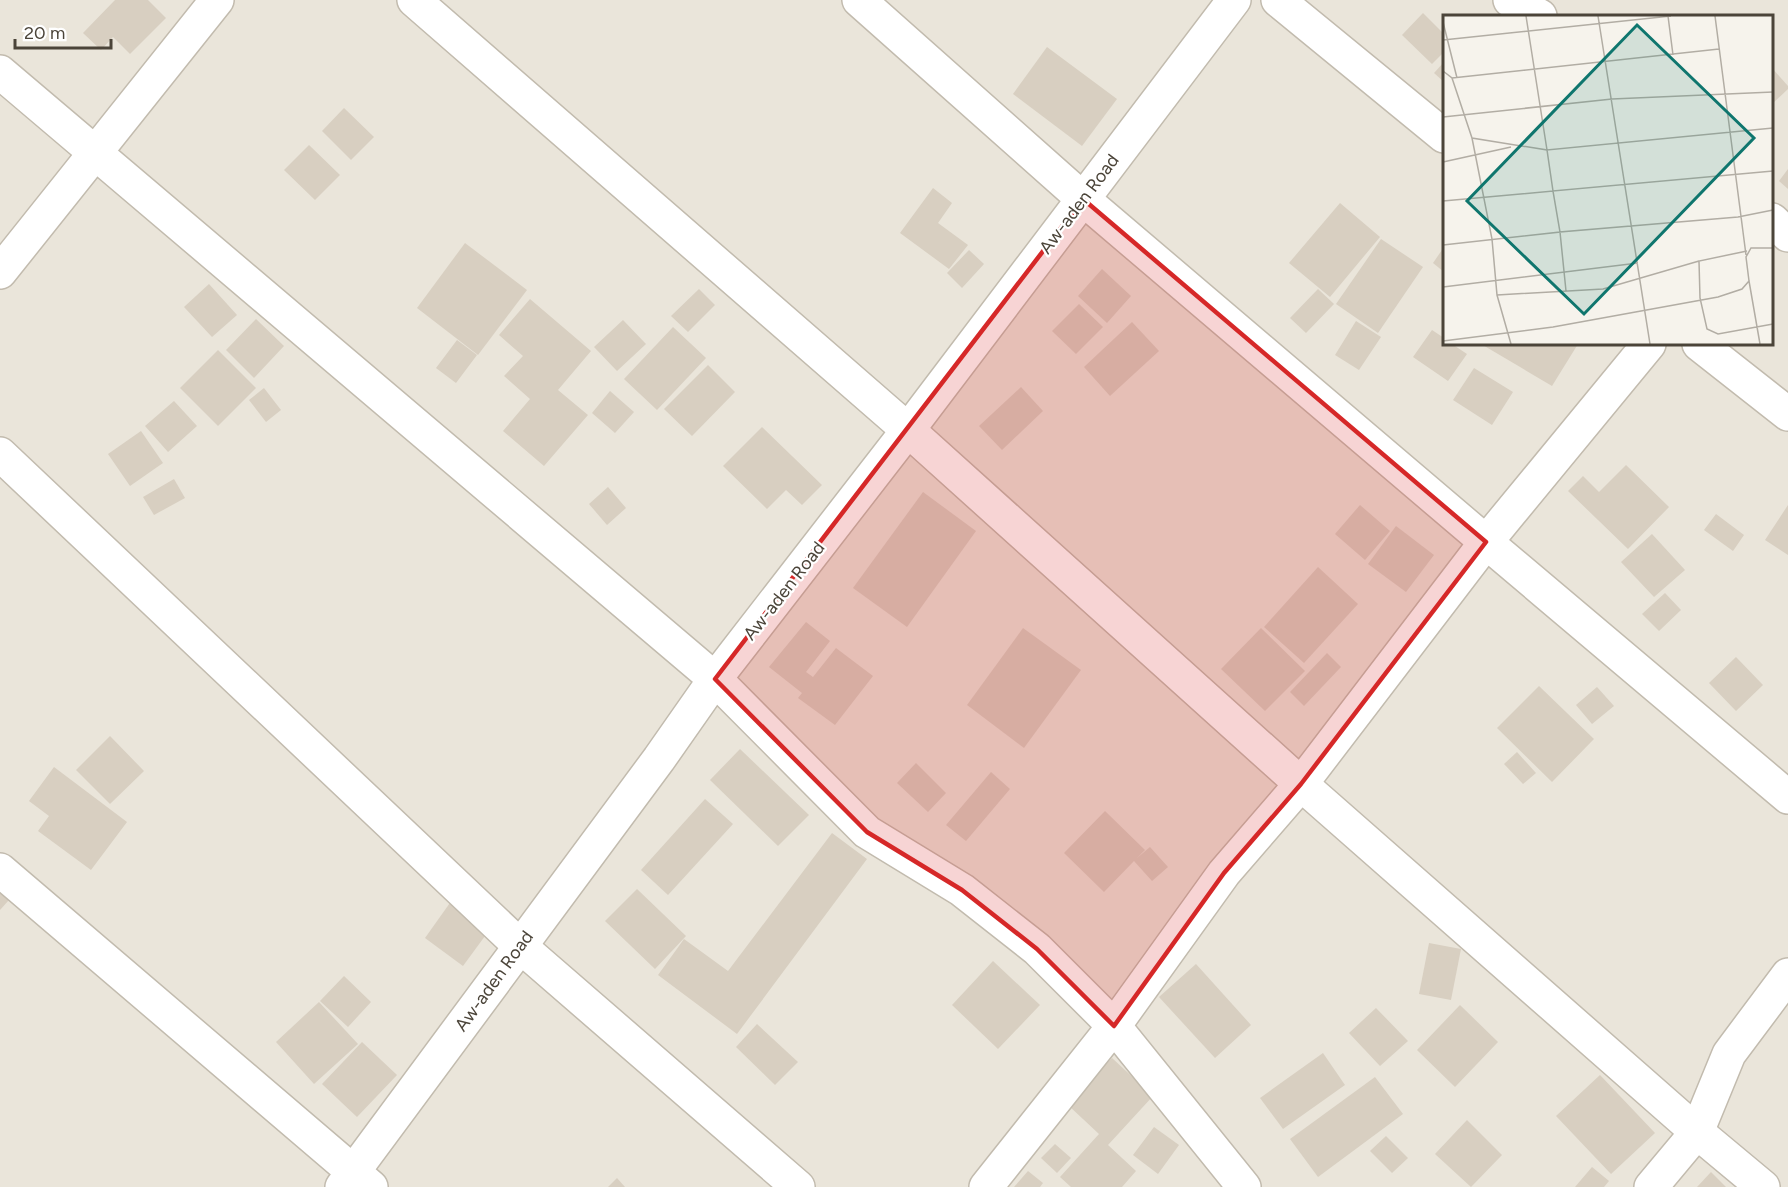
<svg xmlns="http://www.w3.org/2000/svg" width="1788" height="1187" font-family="Figtree,sans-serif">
<rect width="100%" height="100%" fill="#f6f3ec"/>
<path fill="#eae5da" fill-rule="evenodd" d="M0,0h1788v1187h-1788zM1444,16h328v328h-328z"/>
<g fill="#d8cfc1">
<path d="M115,0h33l18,18 -36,36 -17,-17 -12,13 -18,-17z"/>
<path d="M1423,13l21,21v18l-12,12 -30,-29z"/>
<path d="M1047,47l70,52 -35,47 -69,-52z"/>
<path d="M1444,62v20l-10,-9z"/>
<path d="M1772,68l16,18v3l-16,15z"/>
<path d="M344,108l30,29 -23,23 -29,-29z"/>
<path d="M309,145l31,30 -25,25 -31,-30z"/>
<path d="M1788,169v20l-9,-8z"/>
<path d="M933,188l19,15 -14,20 30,22 -19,24 -49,-36z"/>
<path d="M1340,203l40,34 -50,60 -41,-34z"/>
<path d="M1381,239l42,28 -45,66 -42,-29z"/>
<path d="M465,243l62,47 -49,65 -61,-47z"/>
<path d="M1444,247v25l-11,-9z"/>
<path d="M969,250l15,14 -22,24 -15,-15z"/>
<path d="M1102,269l29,27 -24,27 -29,-27z"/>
<path d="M209,284l28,31 -25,22 -28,-30z"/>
<path d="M699,289l16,16 -27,27 -17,-16z"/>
<path d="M1318,289l16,15 -28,29 -16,-15z"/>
<path d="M530,299l61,52 -33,39 30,25 -44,51 -41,-35 27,-32 -26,-23 19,-20 -24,-21z"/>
<path d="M1079,304l24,23 -27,27 -24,-23z"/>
<path d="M256,319l28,27 -30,32 -28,-28z"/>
<path d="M623,320l23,24 -29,27 -23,-24z"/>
<path d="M1356,321l25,16 -22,33 -24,-15z"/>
<path d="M1132,322l27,29 -49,45 -26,-29z"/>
<path d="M673,327l33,31 -49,52 -33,-31z"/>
<path d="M1432,330l12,8v6h8l15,10 -19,27 -35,-24z"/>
<path d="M457,340l20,15 -21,28 -20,-15z"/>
<path d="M1481,344h97l-26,42z"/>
<path d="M218,350l38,38 -38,38 -38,-38z"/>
<path d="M708,365l27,27 -43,44 -28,-27z"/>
<path d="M1474,368l39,24 -21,33 -39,-25z"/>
<path d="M1021,387l22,24 -41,39 -23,-24z"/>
<path d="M264,388l17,22 -15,12 -17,-22z"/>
<path d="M610,391l24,21 -19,21 -23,-20z"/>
<path d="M174,401l23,25 -29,26 -23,-26z"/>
<path d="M762,427l60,58 -20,20 -16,-15 -19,19 -44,-43z"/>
<path d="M141,431l22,32 -33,23 -22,-32z"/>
<path d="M1626,465l43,42 -41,42 -60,-58 15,-15 16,16z"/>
<path d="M174,479l11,19 -31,17 -11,-18z"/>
<path d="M608,487l18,21 -19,17 -18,-21z"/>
<path d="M923,492l53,39 -69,96 -54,-39z"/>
<path d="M1360,505l30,26 -25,29 -30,-26z"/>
<path d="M1788,505v50l-23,-15z"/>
<path d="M1716,514l28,21 -11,16 -29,-21z"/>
<path d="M1396,526l38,29 -28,37 -38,-28z"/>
<path d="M1652,534l33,36 -31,27 -33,-35z"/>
<path d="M1318,567l40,37 -54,59 -40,-36z"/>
<path d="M1665,593l16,17 -22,21 -17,-17z"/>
<path d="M806,622l24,19 -24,31 7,5 23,-29 37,28 -38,49 -37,-27 4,-5 -33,-26z"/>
<path d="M1023,628l58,42 -57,78 -57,-43z"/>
<path d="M1261,628l44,43 -40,40 -44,-42z"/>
<path d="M1327,653l14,14 -37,39 -14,-14z"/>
<path d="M1736,657l27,28 -27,26 -27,-28z"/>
<path d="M1539,686l55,53 -42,43 -55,-54z"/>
<path d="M1597,687l17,19 -22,18 -16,-19z"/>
<path d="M110,736l34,35 -34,33 -34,-34z"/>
<path d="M740,749l69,66 -31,31 -68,-66z"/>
<path d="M1517,752l19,21 -13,11 -19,-20z"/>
<path d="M916,763l30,30 -18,19 -31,-29z"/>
<path d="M54,767l73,55 -36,48 -53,-39 11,-15 -20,-15z"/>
<path d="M991,772l19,17 -44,52 -20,-16z"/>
<path d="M705,799l28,25 -65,71 -27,-25z"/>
<path d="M1105,811l40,39 -8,8 13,-11 18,20 -16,14 -18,-20 -30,31 -40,-39z"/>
<path d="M832,833l35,26 -130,175 -79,-59 26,-36 44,32z"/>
<path d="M637,889l49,47 -31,33 -50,-48z"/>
<path d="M0,891l9,9 -9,10z"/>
<path d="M457,893l39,28 -33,45 -38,-28z"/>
<path d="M1429,943l32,6 -10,51 -32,-6z"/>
<path d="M993,961l47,44 -42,44 -46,-44z"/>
<path d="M1196,964l55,61 -36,33 -56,-61z"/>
<path d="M344,976l27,26 -23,25 -28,-26z"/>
<path d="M319,1002l39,42 -44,40 -38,-42z"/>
<path d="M1460,1005l38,37 -43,45 -38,-37z"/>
<path d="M1376,1008l32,33 -28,25 -31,-33z"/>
<path d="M757,1024l41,38 -23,23 -39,-38z"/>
<path d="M362,1042l35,33 -40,42 -35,-33z"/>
<path d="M1323,1053l22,32 -62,44 -23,-31z"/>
<path d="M1112,1058l41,38 -45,49 28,26 -14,16h-51l-11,-10 39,-43 -31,-29z"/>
<path d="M1600,1075l55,58 -44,41 -55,-58z"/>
<path d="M1375,1077l28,37 -85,63 -28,-38z"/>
<path d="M1467,1120l35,35 -31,32 -36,-33z"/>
<path d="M1154,1127l25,18 -21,29 -25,-19z"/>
<path d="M1386,1136l22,22 -16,15 -22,-22z"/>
<path d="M1055,1144l16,14 -14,15 -16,-15z"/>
<path d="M1592,1167l17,14 -5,6h-29z"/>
<path d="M1028,1171l15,12 -3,4h-26z"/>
<path d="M1711,1172l15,15h-29z"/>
<path d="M617,1178l8,9h-17z"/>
</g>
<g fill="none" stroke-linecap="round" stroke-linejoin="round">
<g stroke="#c2bbae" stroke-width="36">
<g id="minor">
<path d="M414,0l494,430 393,354 -77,89 -110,153 130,161"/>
<path d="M859,0l224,199 403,343 163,-198"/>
<path d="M1278,0l166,136"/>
<path d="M1510,0l30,16"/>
<path d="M0,72l715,607 152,153 95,58 75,59 77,77 -128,161"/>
<path d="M1772,220l16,15"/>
<path d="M0,272l217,-272"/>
<path d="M1699,344l89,70"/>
<path d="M0,454l520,492 278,241"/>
<path d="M0,870l371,317"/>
<path d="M342,1187l317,-428 56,-80 193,-249 326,-430"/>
<path d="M1651,1187l46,-55 32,-78 59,-79"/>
<path d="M1763,1187l-66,-55 -396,-348 185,-242 302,255"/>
</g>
</g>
<use href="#minor" stroke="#fff" stroke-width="33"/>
</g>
<path fill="#d62828" fill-opacity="0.2" stroke="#d62828" stroke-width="4.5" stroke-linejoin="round" d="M1083,199l403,343 -185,242 -77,89 -110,153 -77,-77 -75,-59 -95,-58 -152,-153z"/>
<g text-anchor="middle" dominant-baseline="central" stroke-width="4.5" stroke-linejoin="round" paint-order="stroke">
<g font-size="18" fill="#4b4439" stroke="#fff">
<text transform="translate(1079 204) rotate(-53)">Aw-aden Road</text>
<text transform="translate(784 591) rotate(-52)">Aw-aden Road</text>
<text transform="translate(494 981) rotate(-54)">Aw-aden Road</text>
</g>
</g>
<g transform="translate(1443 15)">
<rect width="330" height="330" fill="#f6f3ec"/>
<path fill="none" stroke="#b2ada4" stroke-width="1.5" d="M83,1l21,134 226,-22M155,1l52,328M225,1l5,39M272,1l31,239M0,7l14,56M0,25l228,-24M0,56l9,7 20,60 75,12 6,41 220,-20M9,63l267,-29M0,102l169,-18 161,-7M29,123l20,101 5,56 14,49M0,147l68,-15M0,186l110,-10 7,41 -117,13M304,236l-48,10 1,37 7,31 11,5 55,-10M306,266l11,63M0,272l195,-24M123,276l-6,-59 178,-15 35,-7M54,280l106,-6 96,-28M0,326l110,-14 165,-30 24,-8 7,-8 -3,-24 5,-9h22"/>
<path fill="#0f766e" fill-opacity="0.15" stroke="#0f766e" stroke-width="3" d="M194,10l117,113 -170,176 -117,-113z"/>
<rect width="330" height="330" fill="none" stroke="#4b4439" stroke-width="3"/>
</g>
<path d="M15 39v9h96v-9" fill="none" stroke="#4b4439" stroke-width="3"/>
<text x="24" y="39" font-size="18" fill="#4b4439" stroke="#ffffff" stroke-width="4.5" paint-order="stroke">20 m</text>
</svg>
